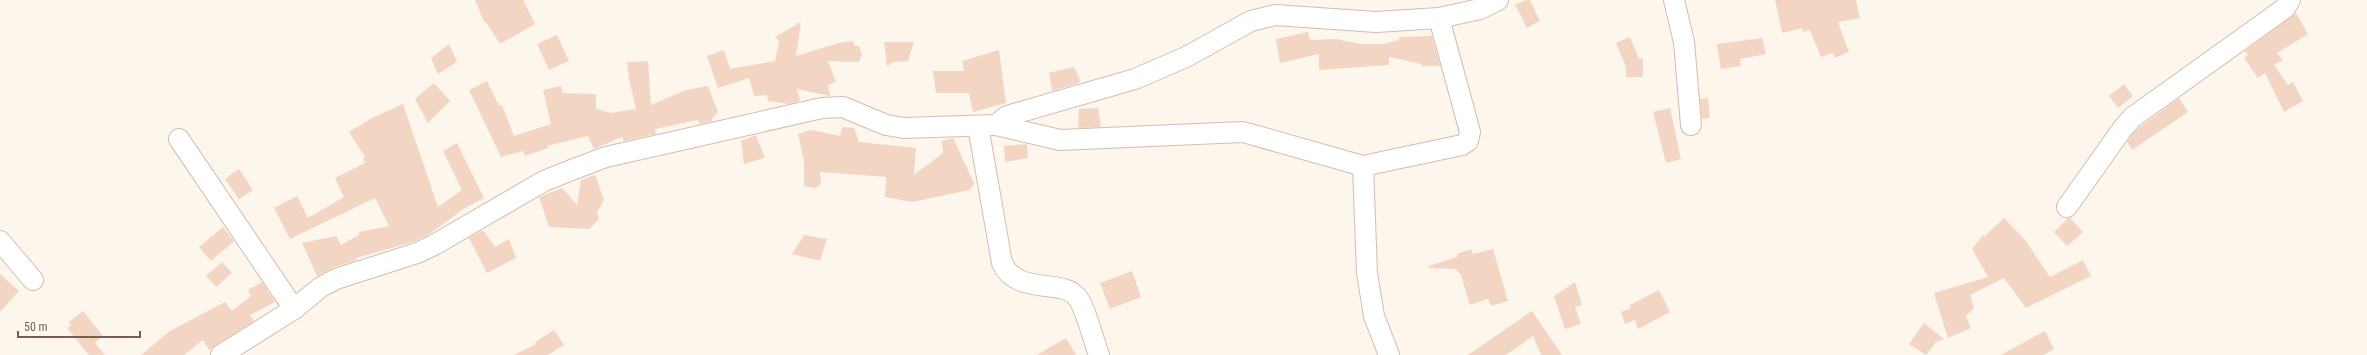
<svg xmlns="http://www.w3.org/2000/svg" width="2367" height="355" font-family="'Roboto Condensed',sans-serif">
<rect width="100%" height="100%" fill="#fdf6ec"/>
<g fill="#f3d5c3">
<path d="M475,0h48l12,24 -35,20 -14,-22h-2z"/>
<path d="M1526,0h4l10,21 -13,7 -12,-23z"/>
<path d="M1775,0h81l4,18 -22,4 11,30 -14,6 -2,-5 -12,4 -11,-27 -7,2 -1,-4 -20,5z"/>
<path d="M2296,13l12,21 -31,19 6,7 -9,5 14,20 5,-3 10,19 -19,11 -19,-39 -7,5 -14,-20 4,-3 -3,-4z"/>
<path d="M801,22l-5,34 43,-13 14,-2 2,5h4l3,9 -3,7 -31,-1 8,21 -8,3 2,11 -33,-7 3,12 -11,3 -21,-3 -1,-6 -13,1 -5,-18 -31,10 -11,-32 17,-6 6,19 45,-8 4,-20 -4,-4z"/>
<path d="M1308,32l2,8 26,-1 24,5h24l15,-4v-3l33,-1 8,30h-19v-2l-32,-7v8l-70,5v-16l-39,9 -4,-24z"/>
<path d="M557,35l12,26 -20,9 -12,-26z"/>
<path d="M1630,37l9,22 4,-1v19h-17v-10l-10,-24z"/>
<path d="M1762,38l4,16 -26,5 1,7 -20,3 -4,-25z"/>
<path d="M884,42h30l-6,19 -14,1 -7,4z"/>
<path d="M449,44l8,18 -19,12 -7,-16z"/>
<path d="M999,50l7,53 -33,9 -4,-19h-33l-3,-22h31l-2,-10z"/>
<path d="M648,61l3,44 35,-15 22,-4 10,26 -6,7v2l-13,3 -1,-4 -43,9 1,5 -32,7 -2,-4 -28,12 -6,-13 -41,10 1,2 -23,8 -2,-5 -22,6 -32,-67 18,-9 12,25 3,-1 12,31 37,-12 -8,-34 18,-4 2,7 33,1v15l14,4 26,-4 -7,-30 -2,-17z"/>
<path d="M1074,67l6,12 -1,4 -27,8 -3,-18z"/>
<path d="M434,83l16,18 -22,22 -13,-24z"/>
<path d="M2124,84l9,12 -15,12 -9,-12z"/>
<path d="M1708,98l2,20 -8,1 -2,-20z"/>
<path d="M2179,98l9,14 -56,38 -5,-8 5,-7 9,-9z"/>
<path d="M403,104l35,103 24,-17 -19,-39 14,-8 27,55 -19,10 -37,27 -15,7 -57,16 1,2 -25,8 -15,8 -15,-33 34,-7 5,9 18,-10v-3l30,-6 -14,-28 -85,41 -16,-31 23,-12 11,22 36,-21 -9,-19 30,-15 -2,-5 2,-1 -16,-25 23,-14z"/>
<path d="M1098,108l3,19 -23,1 1,-19z"/>
<path d="M1670,108l11,51 -15,4 -13,-51z"/>
<path d="M842,127l12,1 5,14 57,6 -2,27 29,-22 -1,-12 11,-3 21,45 -4,7 -58,12 -27,-5 1,-20 -66,-5 1,12 -6,4 -11,-2v-25l-6,-27 13,-4 29,6z"/>
<path d="M756,135l9,23 -21,6 -3,-23z"/>
<path d="M1027,144l1,14 -23,4 -1,-16z"/>
<path d="M239,169l14,21 -14,9 -14,-20z"/>
<path d="M595,175l9,25 -7,13 2,6 -10,10 -40,-2 -10,-30 23,-9 15,17 4,-25z"/>
<path d="M2004,218l21,22 25,37 33,-17 8,16 -65,32 -22,-30 -34,17 4,13 -8,8 5,12 -23,10 -14,-45 54,-16 -16,-28 11,-14 1,2z"/>
<path d="M2068,218h2l13,14 -16,14 -13,-14z"/>
<path d="M223,227l11,14 -23,20 -12,-14z"/>
<path d="M483,230l12,17 14,-8 7,19 -29,15 -18,-35z"/>
<path d="M804,235l23,4 -7,22 -28,-7z"/>
<path d="M1471,249l2,5 20,-5 15,52 -17,5 -3,-7 -18,6 -9,-30 -5,-6 -27,-1v-2l28,-9v-3z"/>
<path d="M222,262l10,11 -16,14 -10,-11z"/>
<path d="M1132,271l9,26 -31,12 -10,-26z"/>
<path d="M0,274l19,17 -19,21z"/>
<path d="M262,282l13,20 -25,13 4,6 -43,28 -2,1 -6,-10 -19,15h-43l29,-24 55,-29 7,9 19,-15 -3,-6z"/>
<path d="M1575,282l7,23 -7,2 6,17 -16,5 -11,-33z"/>
<path d="M1659,290l11,22 -32,17 -3,-9 -10,4 -4,-12 10,-4 -1,-3z"/>
<path d="M83,311l20,25 -8,7 10,12h-16l-22,-27 4,-3 -2,-3z"/>
<path d="M1532,311l30,44h-21l-8,-19 -27,19h-38z"/>
<path d="M1924,323l20,16 -8,3 -10,13 -17,-11z"/>
<path d="M554,330l10,15 -16,10h-34l22,-11 -1,-2z"/>
<path d="M2045,331l9,18 -10,6h-43z"/>
<path d="M1066,338l10,17h-39z"/>
</g>
<g fill="none" stroke-linecap="round" stroke-linejoin="round">
<g stroke="#d1beb0" stroke-width="22">
<g id="minor">
<path d="M1674,0l10,42 7,83"/>
<path d="M996,125l64,15 183,-8 120,34 99,-21 6,-4 2,-9 -31,-114"/>
<path d="M978,126l24,137c15,33 60,15 75,34 8,9 17,45 22,58"/>
<path d="M179,139l115,170"/>
<path d="M1363,166l4,107 7,43 15,39"/>
<path d="M2067,207l56,-79 10,-11 152,-109 5,-8"/>
<path d="M0,241l33,39"/>
<path d="M221,355l73,-46 27,-22 15,-8 81,-26 17,-8 110,-64 30,-12 32,-12 216,-49 21,-1 43,18 18,3 92,-3 11,-9 128,-37 51,-22 65,-36 24,-6 101,7 63,-4 41,-9 18,-9"/>
</g>
</g>
<use href="#minor" stroke="#fff" stroke-width="20"/>
</g>
<path d="M18 331v6h122v-6" fill="none" stroke="#7a5c4d" stroke-width="2"/>
<text x="24" y="331" font-size="12" fill="#7a5c4d" stroke="#fffaf3" stroke-width="3" paint-order="stroke">50 m</text>
</svg>
